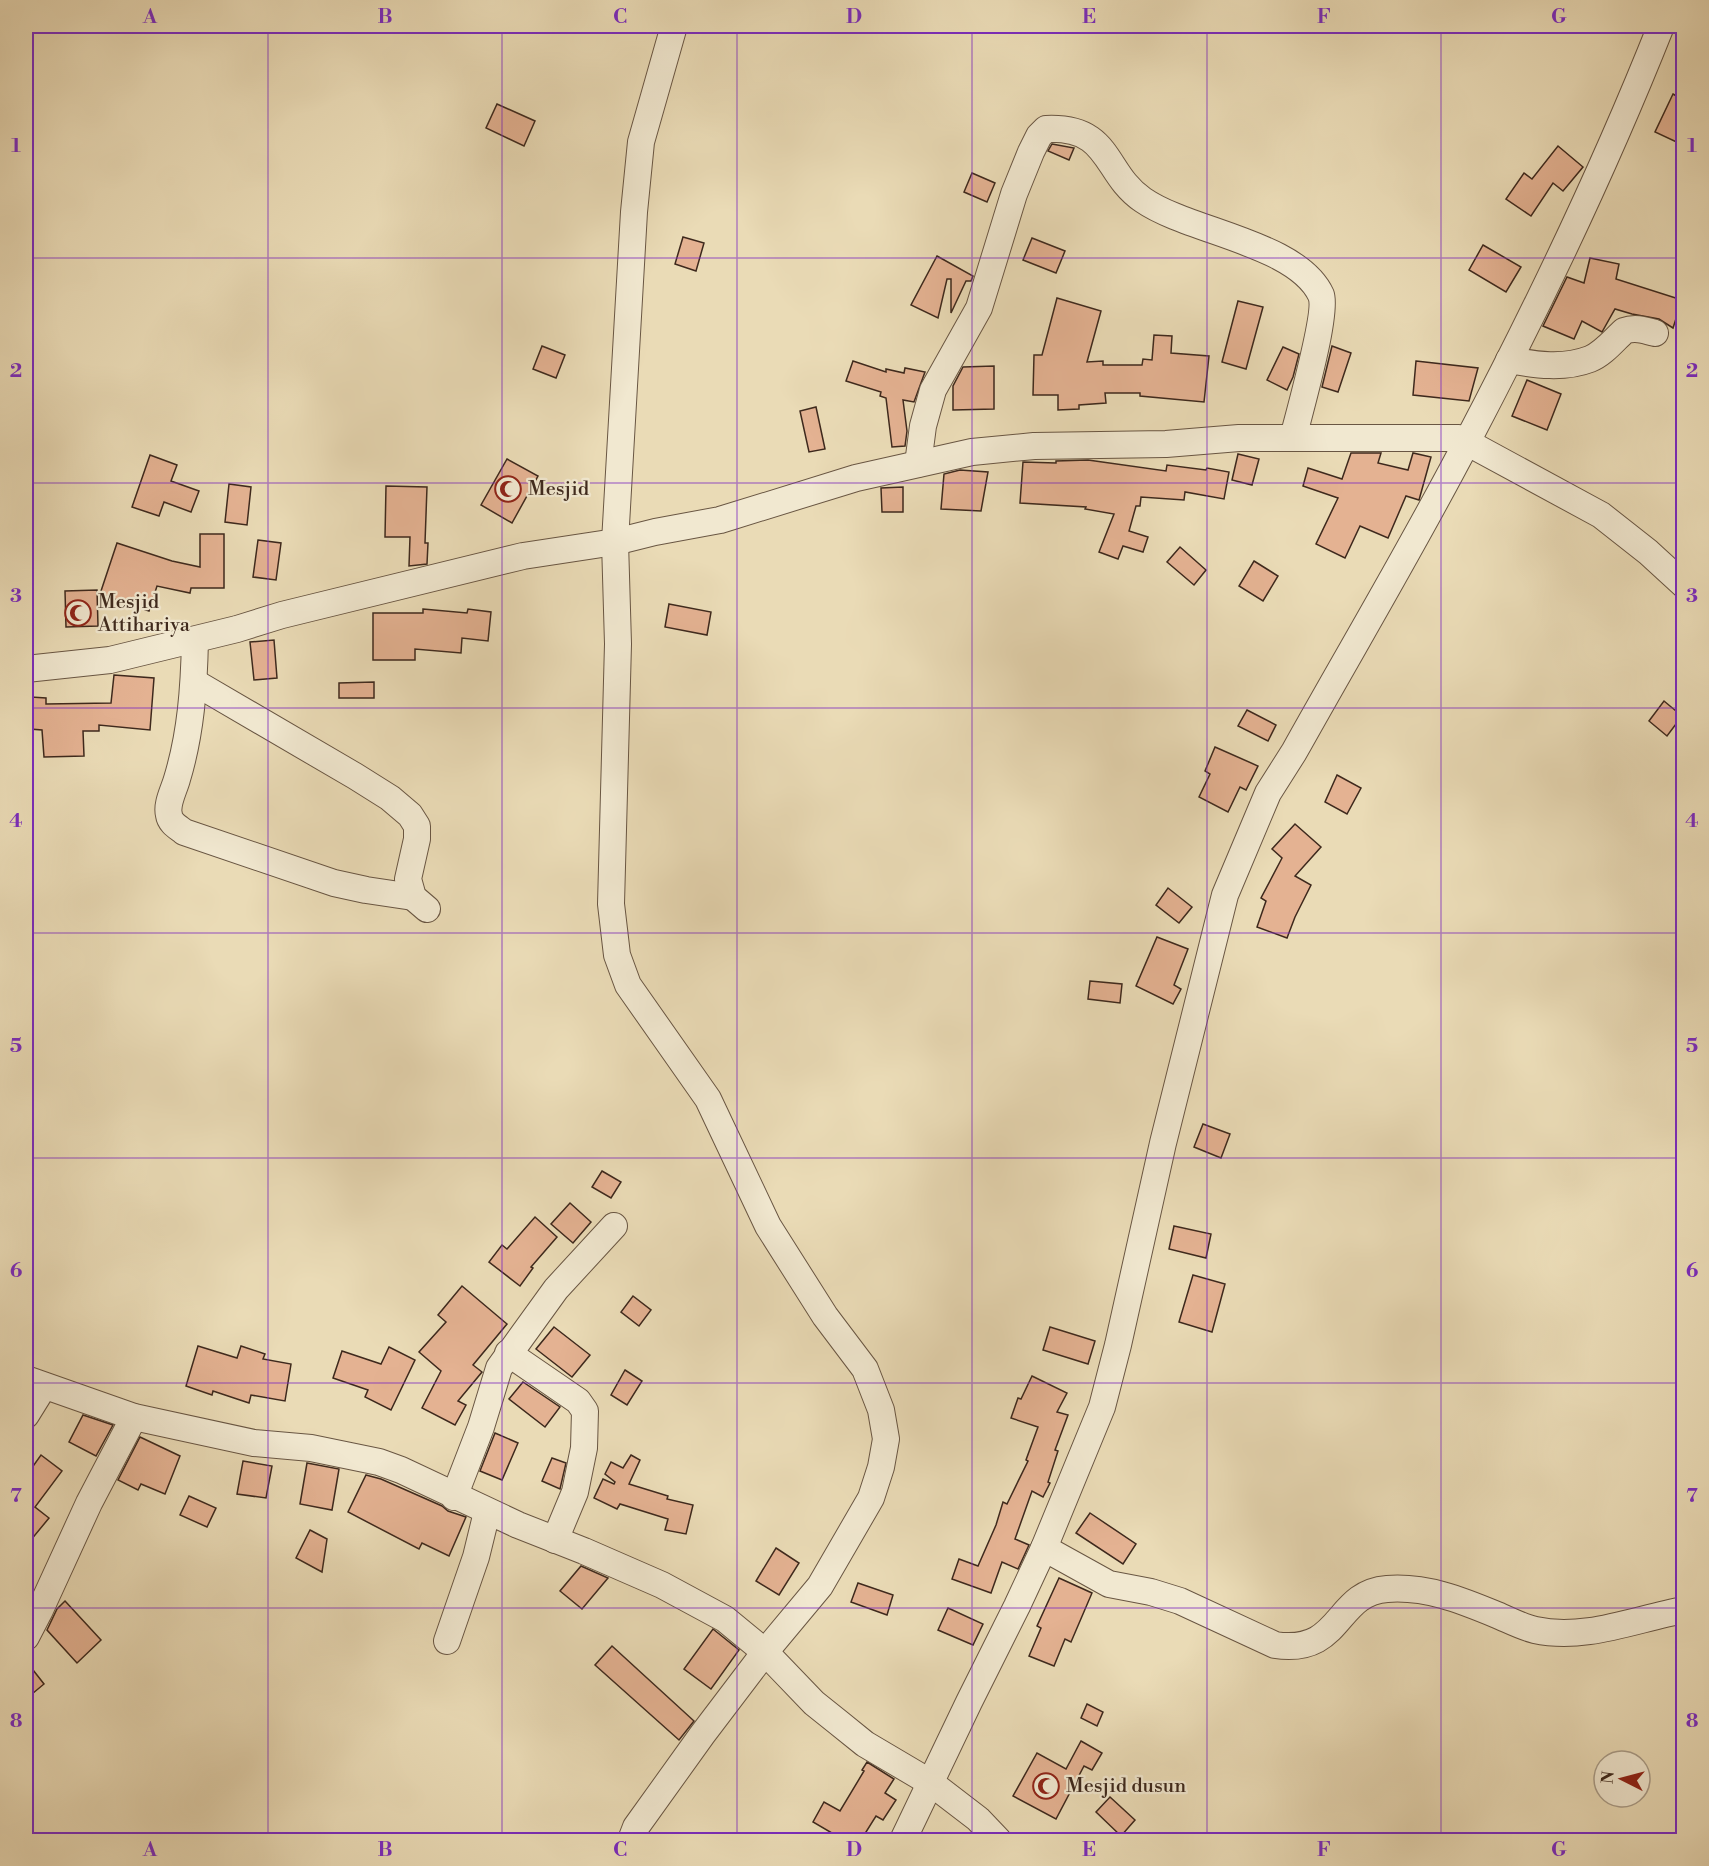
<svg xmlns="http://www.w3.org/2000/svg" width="1709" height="1866" font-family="'Libre Bodoni',serif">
<rect width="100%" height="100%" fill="#eadbb6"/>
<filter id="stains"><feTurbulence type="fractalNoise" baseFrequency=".00333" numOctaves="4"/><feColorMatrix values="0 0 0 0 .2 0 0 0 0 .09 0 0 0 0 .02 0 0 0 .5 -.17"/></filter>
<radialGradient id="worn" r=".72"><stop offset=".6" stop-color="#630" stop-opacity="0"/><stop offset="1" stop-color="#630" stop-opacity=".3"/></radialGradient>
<g fill="#e4b292" stroke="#3e291d" stroke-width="1.5">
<path d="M1673,94l10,6v45l-28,-13z"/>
<path d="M497,104l38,17 -11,25 -38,-18z"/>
<path d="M1052,144l22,4 -5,12 -21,-9z"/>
<path d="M1558,146l25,21 -20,24 -10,-8 -22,33 -25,-17 18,-26 8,6z"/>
<path d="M972,173l23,10 -8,19 -23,-10z"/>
<path d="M683,237l21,6 -8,28 -21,-7z"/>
<path d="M1032,238l33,13 -9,22 -33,-13z"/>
<path d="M1483,245l38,22 -15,25 -37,-22z"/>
<path d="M937,256l36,20 -2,5h-5l-15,32v-34h-4l-9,39 -27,-13z"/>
<path d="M1590,258l29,6 -3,15 66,21 -9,28 -14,-9 -27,-5 -17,-5 -13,23 -20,-11 -8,18 -31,-13 24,-49 17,6z"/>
<path d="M1057,298l44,13 -14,51 16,-1v4h39l1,-6 9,1 2,-25 18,1 -1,17 38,3 -5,46 -64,-6v-3h-35l1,10 -27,2v4l-21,1v-15h-25l1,-40h8z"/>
<path d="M1238,301l25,6 -17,62 -24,-7z"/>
<path d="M542,346l23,9 -9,23 -23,-9z"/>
<path d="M1332,346l19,7 -13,39 -16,-5z"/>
<path d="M1283,347l16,7 -6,23 -6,13 -20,-10z"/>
<path d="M853,361l33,11v-3l18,4 1,-5 20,4 -11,30 -11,-2 4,31 -2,15 -13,1 -6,-49 -6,-2 1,-4 -35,-11z"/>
<path d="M1416,361l62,7 -9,33 -56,-6z"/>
<path d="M994,366v43l-41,1v-24l10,-19z"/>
<path d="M1527,380l34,14 -14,36 -35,-14z"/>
<path d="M816,407l9,42 -16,3 -9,-41z"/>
<path d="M1351,453h30l-3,10 30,7 5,-17 18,4 -12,43 -13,-4 -18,42 -28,-12 -15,32 -29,-14 22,-46 -35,-12 5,-18 34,11z"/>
<path d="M1238,454l21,5 -7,26 -20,-5z"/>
<path d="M150,455l27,10 -6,16 28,10 -8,21 -27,-10 -5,14 -27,-9z"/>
<path d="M507,459l31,17 -26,47 -31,-18z"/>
<path d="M1088,460l78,11 1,-6 39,5 1,-2 22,4 -5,27 -39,-7 -1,8 -43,-3 -1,9h-4l-7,25 19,6 -5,15 -20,-6 -5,13 -19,-7 15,-38 -29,-5 1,-2 -66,-4 3,-41 33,1v-2z"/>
<path d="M960,470l28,2 -7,39 -40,-2 3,-35z"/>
<path d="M229,484l22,3 -4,38 -22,-3z"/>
<path d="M386,486l41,1 -2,56h3l-1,21 -18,2 1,-29h-25z"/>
<path d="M903,487v25h-21l-1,-24z"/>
<path d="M200,534h24v54h-33l-1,5 -33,-7 -8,25 -49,-17 17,-51 55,18 28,6z"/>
<path d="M258,540l23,3 -5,37 -23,-3z"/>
<path d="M1180,547l26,23 -12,15 -27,-23z"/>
<path d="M1254,561l24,15 -15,25 -24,-15z"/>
<path d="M97,590l1,36 -32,1 -1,-36z"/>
<path d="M669,604l42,8 -4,23 -42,-8z"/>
<path d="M423,609l44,4 1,-4 23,3 -3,29 -26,-3 -1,15 -46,-4v11h-42v-47h50z"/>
<path d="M274,640l3,38 -23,2 -4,-38z"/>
<path d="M114,675l40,3 -4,52 -51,-5v6h-16l1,25 -40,1 -2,-27 -12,-1 1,-32 15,1v6l65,-1z"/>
<path d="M374,682v16h-35v-15z"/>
<path d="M1664,701l18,15 -15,20 -18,-15z"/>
<path d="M1247,710l29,15 -8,16 -30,-15z"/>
<path d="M1215,747l43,19 -12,24 -6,-3 -12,25 -29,-15 11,-23 -5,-3z"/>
<path d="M1337,775l24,13 -14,26 -22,-12z"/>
<path d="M1295,824l26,23 -26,29 16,9 -16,32 -8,21 -30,-11 9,-26 -5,-3 21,-40 -10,-9z"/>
<path d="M1168,888l24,19 -13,16 -23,-18z"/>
<path d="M1157,937l31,12 -14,36 7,4 -8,15 -37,-18z"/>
<path d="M1090,981l32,3 -2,19 -32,-4z"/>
<path d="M1203,1124l27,10 -9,24 -27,-11z"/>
<path d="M602,1171l19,11 -10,16 -19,-11z"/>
<path d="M570,1203l21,19 -18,21 -22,-19z"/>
<path d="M535,1217l22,20 -26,30 2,1 -13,18 -31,-24 13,-17 5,4z"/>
<path d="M1174,1226l37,8 -5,24 -37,-9z"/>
<path d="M1193,1275l32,9 -13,48 -33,-10z"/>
<path d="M462,1286l45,38 -34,41 9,7 -24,29 8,4 -11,20 -33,-17 19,-37 -22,-19 27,-30 -8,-7z"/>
<path d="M633,1296l18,14 -12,16 -18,-14z"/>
<path d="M554,1327l36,28 -18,22 -36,-28z"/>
<path d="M1050,1327l45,14 -7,23 -45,-14z"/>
<path d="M198,1346l39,12 4,-12 24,8 -2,5 28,5 -6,37 -34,-6 -2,8 -36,-12 -1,4 -26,-9z"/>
<path d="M389,1347l26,13 -24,50 -26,-13 3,-7 -35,-12 9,-27 39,13z"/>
<path d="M625,1370l17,11 -15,24 -16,-10z"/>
<path d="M1032,1376l35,17 -10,19 11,3 -13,35 3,1 -10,31 2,1 -7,14 -11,-6 -17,48 14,6 -11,24 -16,-7 -11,31 -39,-14 7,-20 19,7 18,-41 7,-23 4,2 21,-43 -2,-1 12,-33 -27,-9 7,-20 3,1z"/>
<path d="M523,1382l37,25 -15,20 -36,-28z"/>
<path d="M83,1415l30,10 -17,31 -27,-14z"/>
<path d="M495,1433l23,10 -16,37 -22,-9z"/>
<path d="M140,1437l40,19 -15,38 -24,-10 -3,6 -20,-10z"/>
<path d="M41,1455l21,16 -27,36 14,11 -23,28v-70z"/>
<path d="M631,1455l9,5 -11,24 39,12 -1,3 26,6 -7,29 -21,-4 3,-11 -48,-15 -3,5 -23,-11 9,-19 11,5 1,-2 -10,-8 6,-12 12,6z"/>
<path d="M552,1458l14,5 -6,26 -18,-8z"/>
<path d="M243,1461l29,5 -6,32 -29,-4z"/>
<path d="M307,1463l32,6 -7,41 -32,-6z"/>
<path d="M366,1475l15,4 61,27 6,5 18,6 -17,39 -27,-13 -3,6 -71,-37z"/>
<path d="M189,1496l27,12 -9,19 -27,-12z"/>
<path d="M1090,1513l46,31 -13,20 -47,-31z"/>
<path d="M310,1530l17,9 -5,33 -26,-14z"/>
<path d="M776,1548l23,15 -20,32 -23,-14z"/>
<path d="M581,1566l27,12 -26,31 -22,-18z"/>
<path d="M1059,1578l33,15 -21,49 -6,-3 -11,27 -25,-10 12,-28 -4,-2z"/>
<path d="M858,1583l35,12 -6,20 -36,-13z"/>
<path d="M65,1601l36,39 -24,23 -30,-33 10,-21z"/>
<path d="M948,1608l35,16 -10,21 -35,-15z"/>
<path d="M713,1629l26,21 -28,39 -27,-20z"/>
<path d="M612,1646l82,75 -15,19 -84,-75z"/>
<path d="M26,1661l18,23 -18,15z"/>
<path d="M1087,1704l16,8 -6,14 -16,-8z"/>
<path d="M1081,1741l21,12 -10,17 -8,-4 -28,53 -43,-23 24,-43 29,16z"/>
<path d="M867,1762l27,17 -9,14 11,7 -13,20 -7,-4 -15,24h-33l4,-7 -19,-11 11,-20 16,9 24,-40 -2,-1z"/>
<path d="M1110,1797l25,23 -14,16 -25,-24z"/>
</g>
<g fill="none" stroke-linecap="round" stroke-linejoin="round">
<g stroke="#695643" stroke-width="28">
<g id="minor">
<path d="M1509,360c27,5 55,9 81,-1 13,-5 24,-19 34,-28 11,-4 20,-1 31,2"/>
<path d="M918,464l5,-38 10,-36 46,-82 35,-114 17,-42 8,-16 7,-7c66,-3 57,44 97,71 46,32 154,43 178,95 7,17 -22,119 -28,143"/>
<path d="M195,640c-1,47 -4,93 -18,139 -3,11 -11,25 -8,36 1,8 9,12 15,17l150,51 32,7 47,7"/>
<path d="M26,669l84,-9 127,-31 45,-14 241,-59 92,-14 40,-10 65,-12 136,-42 116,-26 62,-6 132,-2 73,-6h220l142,77 47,37 36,33"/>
<path d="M194,682l161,94 35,22 20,17 7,11v13l-9,40 5,18 14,12"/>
<path d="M508,1353l70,48 7,10 -1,37 -9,44 -20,48"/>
<path d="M26,1379l108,38 120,26 57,5 68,14 22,8 117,55 66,26 78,34 63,34 40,33 49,51 25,20 26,21 66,39 47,36 20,21"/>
<path d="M26,1415l18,-29"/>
<path d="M454,1497l27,-70 18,-59 57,-79 58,-63"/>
<path d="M1044,1548l65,36 42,8 29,9 95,44c68,10 59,-52 112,-56 39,-3 74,11 110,26 12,5 25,12 38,15 50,11 100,-11 149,-20"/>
<path d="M26,1637l14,-27 49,-107 45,-86"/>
<path d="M447,1641l29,-84 11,-45"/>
<path d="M631,1840l5,-13 66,-92 63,-83 55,-66 51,-88 10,-31 5,-28 -5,-29 -16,-41 -40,-53 -57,-90 -60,-127 -80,-114 -11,-30 -6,-51 7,-260 -3,-102 19,-330 7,-70 33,-116"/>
<path d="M903,1840l66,-138 48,-96 27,-58 58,-141 16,-62 45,-202 62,-248 43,-102 26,-41c58,-104 119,-206 174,-312 71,-135 137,-273 193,-414"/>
</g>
</g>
<use href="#minor" stroke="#f1e8d0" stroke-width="26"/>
</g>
<path fill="none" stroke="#7b2cbf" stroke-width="1.5" stroke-opacity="0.55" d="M268,26v1814M502,26v1814M737,26v1814M972,26v1814M1207,26v1814M1441,26v1814M26,258h1658M26,483h1658M26,708h1658M26,933h1658M26,1158h1658M26,1383h1658M26,1608h1658"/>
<defs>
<g id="mosque-ring" transform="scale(1.35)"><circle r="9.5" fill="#f1e8d0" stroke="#8f2418" stroke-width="1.5"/><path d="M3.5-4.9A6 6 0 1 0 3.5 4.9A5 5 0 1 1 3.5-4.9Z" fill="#8f2418"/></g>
</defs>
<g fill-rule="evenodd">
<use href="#mosque-ring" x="508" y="489"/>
<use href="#mosque-ring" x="78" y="613"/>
<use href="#mosque-ring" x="1046" y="1786"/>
</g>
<g text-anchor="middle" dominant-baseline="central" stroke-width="4.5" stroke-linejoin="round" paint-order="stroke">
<g font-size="20" fill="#3e291d" stroke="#f1e8d0" text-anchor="start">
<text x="528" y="489">Mesjid</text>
<text x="98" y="602">Mesjid<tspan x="98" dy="23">Attihariya</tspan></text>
<text x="1066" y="1786">Mesjid dusun</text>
</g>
</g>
<rect width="1709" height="1866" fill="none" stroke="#eadbb6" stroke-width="66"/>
<g transform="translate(1622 1779) rotate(276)"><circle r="28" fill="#f1e8d0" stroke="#a99c88" stroke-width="1.5"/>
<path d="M0-4.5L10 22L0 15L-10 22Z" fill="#8f2418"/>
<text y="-9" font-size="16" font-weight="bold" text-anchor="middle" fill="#3e291d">N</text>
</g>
<rect x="33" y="33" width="1643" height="1800" fill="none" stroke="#7b2cbf" stroke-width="2"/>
<g font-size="20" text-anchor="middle" font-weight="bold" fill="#7b2cbf">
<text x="150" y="23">A</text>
<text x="385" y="23">B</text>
<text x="620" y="23">C</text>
<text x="854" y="23">D</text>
<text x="1089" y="23">E</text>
<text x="1324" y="23">F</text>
<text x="1559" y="23">G</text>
<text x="16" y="152">1</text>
<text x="1692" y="152">1</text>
<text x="16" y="377">2</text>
<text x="1692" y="377">2</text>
<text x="16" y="602">3</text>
<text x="1692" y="602">3</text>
<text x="16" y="827">4</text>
<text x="1692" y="827">4</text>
<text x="16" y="1052">5</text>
<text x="1692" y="1052">5</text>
<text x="16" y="1277">6</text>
<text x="1692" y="1277">6</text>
<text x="16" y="1502">7</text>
<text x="1692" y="1502">7</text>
<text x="16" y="1727">8</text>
<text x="1692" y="1727">8</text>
<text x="150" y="1856">A</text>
<text x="385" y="1856">B</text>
<text x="620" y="1856">C</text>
<text x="854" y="1856">D</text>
<text x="1089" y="1856">E</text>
<text x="1324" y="1856">F</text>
<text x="1559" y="1856">G</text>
</g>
<rect width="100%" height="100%" filter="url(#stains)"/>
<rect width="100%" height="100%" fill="url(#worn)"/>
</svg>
